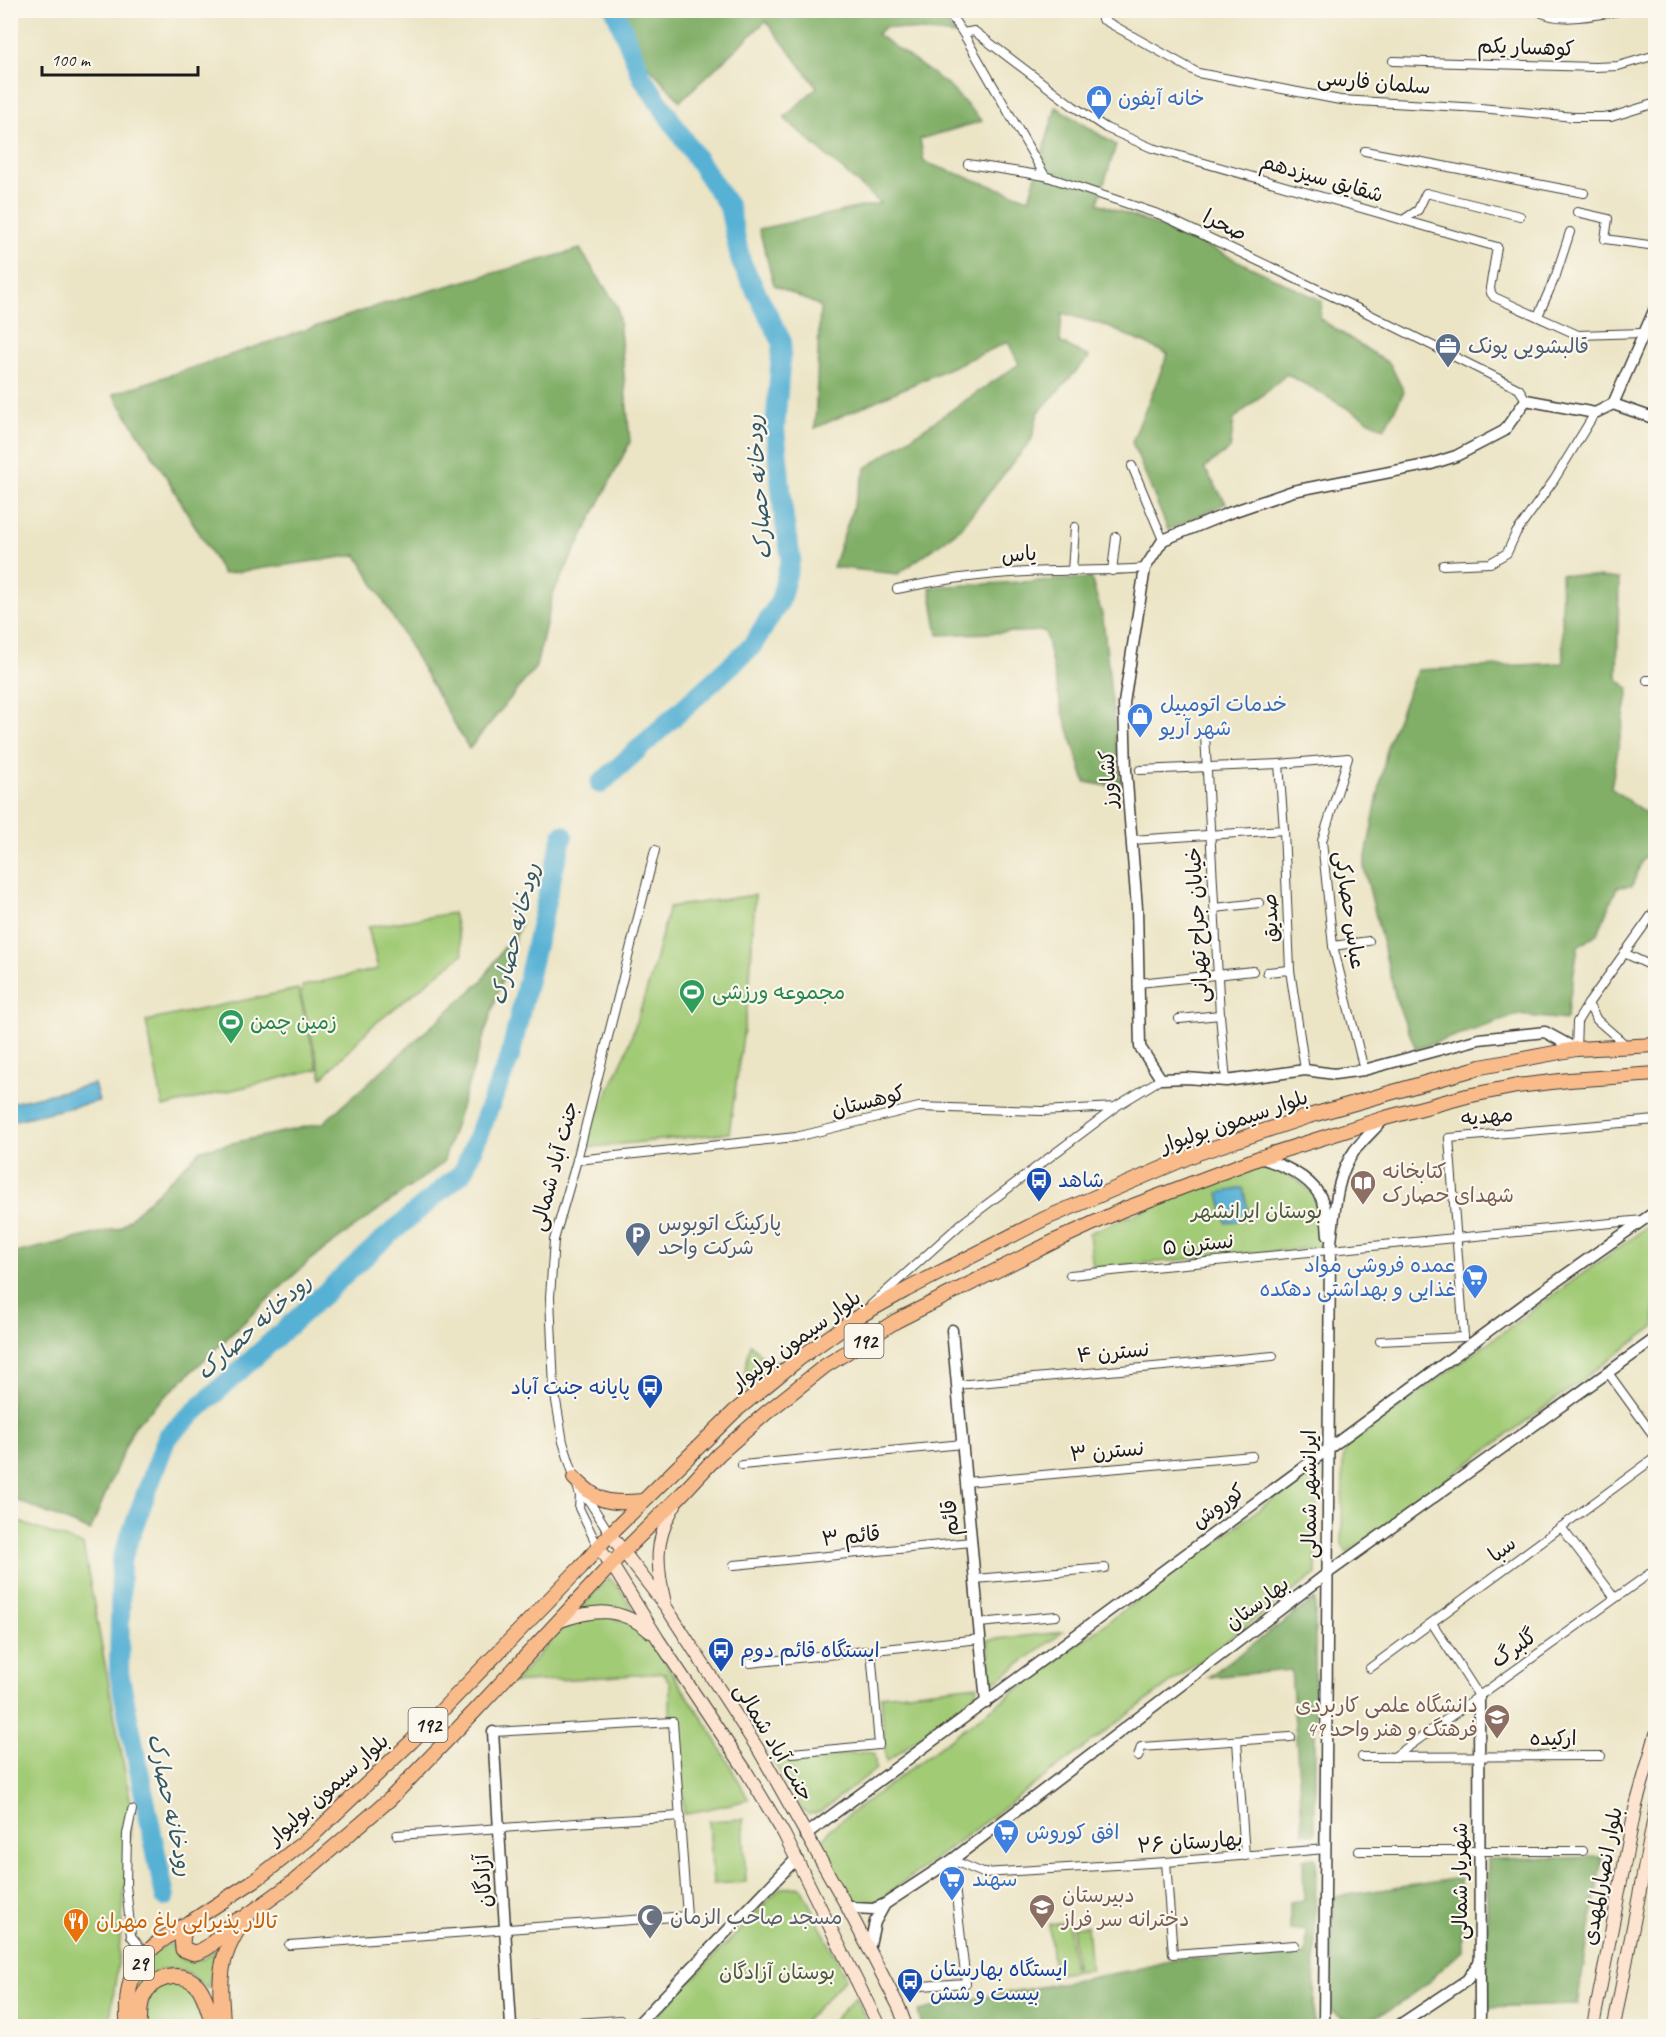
<svg xmlns="http://www.w3.org/2000/svg" width="1666" height="2037" font-family="Caveat,'Playpen Sans Arabic',sans-serif">
<rect width="100%" height="100%" fill="#fbf7ec"/>
<filter id="ink" filterUnits="userSpaceOnUse"><feTurbulence type="fractalNoise" baseFrequency=".0167" numOctaves="2"/><feDisplacementMap in="SourceGraphic" scale="12" xChannelSelector="R" yChannelSelector="G"/><feConvolveMatrix kernelMatrix="1 2 1 2 8 2 1 2 1" color-interpolation-filters="sRGB"/></filter>
<filter id="wash" filterUnits="userSpaceOnUse"><feTurbulence type="fractalNoise" baseFrequency=".008" numOctaves="4" result="noise"/><feDisplacementMap in="SourceGraphic" scale="24" xChannelSelector="R" yChannelSelector="G"/><feGaussianBlur stdDeviation="1.35" result="paint"/><feColorMatrix in="noise" values="0 0 0 0 0 0 0 0 0 0 0 0 0 0 0 0 0 1.4 0 .05"/><feComposite in="paint" operator="in"/></filter>
<g filter="url(#wash)">
<rect width="100%" height="100%" fill="#ebe4c5"/>
<g fill="#a2cb76" stroke="#5f7449" stroke-width="1.5">
<path d="M755,895l-6,99 -20,139 -147,15 44,-95 25,-76 18,-70z"/>
<path d="M453,913l10,41 -92,73 -49,51 -22,-86 3,-1 -1,-5 76,-17 -10,-42z"/>
<path d="M298,989l20,80 -155,38 -17,-86z"/>
<path d="M1264,1167c21,3 50,19 56,41 3,12 2,27 3,39l-230,21 -4,-35 131,-54 29,-10z"/>
<path d="M1655,1221v105l-308,227 -5,-8 1,-84 3,-15z"/>
<path d="M750,1344l13,13 18,5 -40,32z"/>
<path d="M1317,1466l-1,108 -436,326 -12,5 -12,1 -10,-9 -25,-51 3,-8 7,-10z"/>
<path d="M11,1519l72,26 49,265 -14,153 -9,63h-98z"/>
<path d="M609,1578l11,11 21,31 -65,-7z"/>
<path d="M600,1615l28,7 18,12 63,94 40,72 -65,14 -6,-98h-8v-33l-6,-9 2,-1 -153,10 49,-54 8,-5z"/>
<path d="M1063,1632l-71,52 -4,-44z"/>
<path d="M977,1685l-2,12 -89,65 -5,-66z"/>
<path d="M868,1752l6,2 2,15 -56,43 -12,2 -8,-7 -26,-45z"/>
<path d="M743,1819l3,63 -33,2 -4,-63z"/>
<path d="M801,1887l45,91 -46,48h-153l133,-138z"/>
<path d="M1068,1922l6,50 -20,2 -5,-50z"/>
<path d="M1087,1926l4,44 -15,1 -4,-44z"/>
<path d="M170,1943c11,26 31,22 47,5l-9,41c-8,-6 -18,-15 -28,-19 -22,-7 -36,14 -46,29 1,-15 8,-34 19,-46 5,-4 12,-7 17,-10z"/>
<path d="M167,1980l27,7 10,25 1,14h-61l7,-37z"/>
<path d="M856,1997l13,29h-41z"/>
</g>
<g fill="#81af67" stroke="#4e6642" stroke-width="1.5">
<path d="M619,11h318l19,24 -71,-8 -8,7 71,51 34,36 -62,18 4,23 105,37 27,-92 60,38 -18,58 94,36 130,62 -2,18 70,45 14,28 -20,37 -97,-55 -53,45 -4,30 -26,19 22,35 -58,27 -36,-88 36,-88 -64,-29 -42,-12 -2,29 29,15 -51,56 -6,26 -72,90 -62,45 -65,-7 33,-99 153,-104 -11,-22 -193,86 5,-122 -46,-21 -15,-56 121,-26 -96,-85 33,-31 -51,-66 -86,80 -38,-42z"/>
<path d="M580,249l38,59 12,134 -77,152 -17,73 -67,82 -112,-194 -134,19 -59,-101 -51,-79 270,-90z"/>
<path d="M1561,574l58,5 -2,99 12,11 -18,99 44,32v31l-13,9 -10,26 -15,1 -19,46 -20,14 -12,73 -48,-5 -102,34 -19,-46 -33,-136 24,-124 29,-73 146,-7z"/>
<path d="M1091,578l12,40 18,170 -36,-6 -24,-76 -16,-75 -107,4 -8,-48z"/>
<path d="M521,921l-78,242 -133,97 -176,166 -44,105 -79,-33v-244l109,-26 81,-78 122,-27 159,-142z"/>
<path d="M1315,1599v235l-12,-1 -12,-163 -83,7z"/>
<path d="M1602,1857l-25,148 -92,3 3,-149z"/>
<path d="M1316,1858l-2,168h-392l-4,-15 55,-12 160,-29 45,-11 128,-4 1,-26 -17,1v-28l14,-2 -1,-41z"/>
<path d="M1460,1878l2,73c-28,24 -72,72 -112,70 -7,-1 -14,-7 -20,-11l4,-113z"/>
</g>
<g fill="#56b1d4" stroke="#396678" stroke-width="1.5">
<path d="M94,1084l5,17 -88,20v-18z"/>
<path d="M1243,1188l7,30 -24,5 -7,-30z"/>
</g>
<g fill="none" stroke-linecap="round" stroke-linejoin="round">
<g stroke="#56b1d4" stroke-width="20">
<path d="M600,784l152,-138 28,-45 11,-43 -7,-39 -9,-91 7,-86 -41,-80 -12,-55 -87,-130 -27,-67"/>
<path d="M165,1897l-46,-224 2,-112 46,-124 217,-198 79,-67 47,-115 42,-181 11,-41"/>
</g>
</g>
</g>
<g filter="url(#ink)">
<g fill="none" stroke-linecap="round" stroke-linejoin="round">
<g stroke="#3b3a35" stroke-width="10">
<g id="minor">
<path d="M947,10l16,23 82,143 116,39 192,91 166,83 7,11"/>
<path d="M1536,10c25,15 62,4 89,0"/>
<path d="M1102,19l96,54 142,27 140,8 94,9h37l45,-14"/>
<path d="M963,33l11,-2 99,75 33,22 46,20 345,99 -7,41 1,5 3,4 84,38 65,-2"/>
<path d="M1393,61l202,6 23,-1 38,-11"/>
<path d="M1365,151l219,42"/>
<path d="M968,164l77,12"/>
<path d="M1577,212l31,7 -3,20 51,7"/>
<path d="M1403,220l15,-10 8,-17 94,23"/>
<path d="M1538,316l18,-41 14,-43"/>
<path d="M1132,466l31,74"/>
<path d="M1443,565l47,-2 17,-10 9,-20 38,-53 41,-67"/>
<path d="M1072,571l3,-44"/>
<path d="M1112,571l4,-34"/>
<path d="M897,589c51,-11 104,-17 156,-18 31,-1 61,0 92,-3"/>
<path d="M1647,680h9"/>
<path d="M1205,734l15,281 6,66"/>
<path d="M1279,764l5,66 6,140 15,100"/>
<path d="M1140,770l139,-6 69,-6 -26,83 11,105 31,124"/>
<path d="M1132,840l152,-10"/>
<path d="M1215,908l44,-5"/>
<path d="M1333,946l36,-5"/>
<path d="M1624,953l32,15"/>
<path d="M1267,972l23,-2"/>
<path d="M1139,983l114,-12"/>
<path d="M1588,1004l68,-95"/>
<path d="M1179,1019l41,-4"/>
<path d="M1576,1049l1,-27 11,-18 9,16 30,26"/>
<path d="M577,1160l219,-23 123,-30 123,4 73,-4 46,-28"/>
<path d="M1070,1275l573,-55"/>
<path d="M871,1305l91,-82 153,-115"/>
<path d="M1380,1341l84,-4 -15,-199 207,-18"/>
<path d="M1609,1374l47,65"/>
<path d="M957,1385l316,-29"/>
<path d="M742,1465l221,-21"/>
<path d="M966,1482l286,-26"/>
<path d="M580,1495l9,6 21,33"/>
<path d="M1561,1527l54,71"/>
<path d="M598,1547l-19,-39 1,-13 -17,-53 -9,-53 -4,-92 4,-57 23,-80 78,-310"/>
<path d="M734,1565l237,-23"/>
<path d="M975,1579l130,-11"/>
<path d="M979,1623l77,-7"/>
<path d="M1432,1623l47,73"/>
<path d="M750,1663l230,-24"/>
<path d="M1370,1668l286,-211"/>
<path d="M1237,1741l8,115"/>
<path d="M792,1753l87,-8 -8,-95"/>
<path d="M1138,1757l3,-10 150,-10"/>
<path d="M1362,1757l239,-1"/>
<path d="M1394,1757l262,-188"/>
<path d="M132,1810l-5,24 -1,51 5,51 14,17"/>
<path d="M397,1835l284,-19"/>
<path d="M1359,1851h224"/>
<path d="M1166,1862l7,92 122,-9"/>
<path d="M289,1945l398,-29 -14,-194 -180,10"/>
<path d="M906,1987l60,-4 -14,-123 31,13 183,-11 160,-13"/>
<path d="M530,2026l90,-6"/>
</g>
</g>
<g stroke="#3b3a35" stroke-width="13">
<g id="tertiary">
<path d="M1613,404l43,-98"/>
<path d="M1613,404l43,15"/>
<path d="M1576,1049l-31,-17 -66,7 -115,31 -30,4 -29,-4 -79,11 -40,-3 -25,1 -21,-32 -3,-139 -11,-138 -2,-67 21,-135 18,-28 66,-27 64,-22 138,-27 25,-8 48,-25 22,-31 69,13 18,-9"/>
<path d="M1260,1158c24,7 53,19 63,44 4,10 4,23 5,33"/>
<path d="M952,1330l34,373"/>
<path d="M1479,1696l1,330"/>
<path d="M493,1732l18,294"/>
<path d="M805,1835l732,-540 119,-84"/>
<path d="M845,1903l9,5 19,1 12,-5 67,-44 376,-287 328,-235"/>
<path d="M869,1949l6,-27 10,-18"/>
<path d="M636,2026l161,-168"/>
<path d="M1324,2026l6,-776c5,-34 4,-72 25,-100 9,-11 20,-21 29,-31"/>
<path d="M1398,2026l69,-46 13,-19"/>
</g>
</g>
<g stroke="#3b3a35" stroke-width="14">
<g id="secondary">
<path d="M610,1534l56,73 94,145 85,151 54,104 7,19"/>
<path d="M598,1547l14,18 46,74 88,132 38,63 95,192"/>
<path d="M665,1603c-9,-38 -11,-64 10,-98"/>
<path d="M558,1622c35,-13 62,-16 92,10"/>
<path d="M1593,2026l42,-217 21,-75"/>
<path d="M1614,2026l42,-219"/>
</g>
</g>
<g stroke="#3b3a35" stroke-width="16">
<g id="primary">
<path d="M574,1478c25,25 34,26 69,23"/>
<path d="M248,1915l43,-31 99,-85 85,-88 148,-159 57,-56 39,-42 47,-41 59,-47 71,-45 161,-81 65,-30 137,-52 126,-40 82,-22 50,-10 52,-6 87,-6"/>
<path d="M189,1923l69,-45 55,-43 99,-94 169,-174 29,-33 124,-122 66,-54 56,-40 50,-28 138,-71 154,-66 111,-37 172,-49 95,-18 80,-4"/>
</g>
</g>
<g stroke="#3b3a35" stroke-width="17">
<g id="trunk">
<path d="M189,1923c-6,8 -8,15 -6,26l11,4c23,-5 26,-25 46,-34"/>
<path d="M128,2026c-5,-58 14,-76 61,-103"/>
<path d="M139,2026c1,-8 0,-19 3,-27 7,-21 37,-30 54,-15 10,10 13,30 18,42"/>
<path d="M223,2026c-4,-47 -6,-72 25,-111"/>
</g>
</g>
<use href="#minor" stroke="#fff" stroke-width="8"/>
<use href="#tertiary" stroke="#fff" stroke-width="10"/>
<use href="#secondary" stroke="#fde4d1" stroke-width="12"/>
<use href="#primary" stroke="#fabb8b" stroke-width="14"/>
<use href="#trunk" stroke="#fabb8b" stroke-width="15"/>
</g>
</g>
<defs>
<g id="shop-pin" transform="scale(1.35)"><path d="M0 17L-7.5 6A9.5 9.5 0 1 1 7.5 6Z" fill="#3f7fe0" stroke="#fbf7ec"/><path d="M-5-2.5h2.3a2.7 3.5 0 0 1 5.4 0H5L5.5 6h-11ZM-1.5-2.5h3a1.5 2.3 0 0 0-3 0Z" fill="#fff"/></g>
<g id="office-pin" transform="scale(1.35)"><path d="M0 17L-7.5 6A9.5 9.5 0 1 1 7.5 6Z" fill="#5c6f8a" stroke="#fbf7ec"/><path d="M-6-3h4V-5.5h4V-3h4V5H-6ZM-1-4.5V-3h2v-1.5ZM-6 0V1H6V0Z" fill="#fff"/></g>
<g id="stadium-pin" transform="scale(1.35)"><path d="M0 17L-7.5 6A9.5 9.5 0 1 1 7.5 6Z" fill="#2e9e5b" stroke="#fbf7ec"/><path d="M0-5a6.5 5 0 1 0 0 10a6.5 5 0 1 0 0-10ZM-3.5-1.8h7v3.6h-7Z" fill="#fff"/></g>
<g id="bus-pin" transform="scale(1.35)"><path d="M0 17L-7.5 6A9.5 9.5 0 1 1 7.5 6Z" fill="#1a4fb4" stroke="#fbf7ec"/><path d="M-5-6H5V4H4V6H2V4H-2V6H-4V4H-5ZM-3.5-4V0h7V-4ZM-3.5 1.2v1.5H-2V1.2ZM2 1.2v1.5H3.5V1.2Z" fill="#fff"/></g>
<g id="library-pin" transform="scale(1.35)"><path d="M0 17L-7.5 6A9.5 9.5 0 1 1 7.5 6Z" fill="#8d6e63" stroke="#fbf7ec"/><path d="M-6-4Q-3-5.5-.7-3.5V5Q-3 3-6 4ZM6-4Q3-5.5 .7-3.5V5Q3 3 6 4Z" fill="#fff"/></g>
<g id="parking-pin" transform="scale(1.35)"><path d="M0 17L-7.5 6A9.5 9.5 0 1 1 7.5 6Z" fill="#5c6f8a" stroke="#fbf7ec"/><path d="M-3.5-5.5H1a3.5 3.5 0 0 1 0 7H-1V5.5H-3.5ZM-1-3.4V-.6H.8a1.4 1.4 0 0 0 0-2.8Z" fill="#fff"/></g>
<g id="supermarket-pin" transform="scale(1.35)"><path d="M0 17L-7.5 6A9.5 9.5 0 1 1 7.5 6Z" fill="#3f7fe0" stroke="#fbf7ec"/><path d="M-6-5.5h2.5l.6 2H6L4.5 2H-2.5L-4.4-4H-6ZM-1.5 3.2a1.3 1.3 0 1 0 .1 0ZM3 3.2a1.3 1.3 0 1 0 .1 0Z" fill="#fff"/></g>
<g id="university-pin" transform="scale(1.35)"><path d="M0 17L-7.5 6A9.5 9.5 0 1 1 7.5 6Z" fill="#8d6e63" stroke="#fbf7ec"/><path d="M0-5L7-2L0 1L-7-2ZM-4 1L0 2.5L4 1V4Q0 6-4 4Z" fill="#fff"/></g>
<g id="school-pin" transform="scale(1.35)"><path d="M0 17L-7.5 6A9.5 9.5 0 1 1 7.5 6Z" fill="#8d6e63" stroke="#fbf7ec"/><path d="M0-5L7-2L0 1L-7-2ZM-4 1L0 2.5L4 1V4Q0 6-4 4Z" fill="#fff"/></g>
<g id="mosque-pin" transform="scale(1.35)"><path d="M0 17L-7.5 6A9.5 9.5 0 1 1 7.5 6Z" fill="#6b7280" stroke="#fbf7ec"/><path d="M3.5-4.9A6 6 0 1 0 3.5 4.9A5 5 0 1 1 3.5-4.9Z" fill="#fff"/></g>
<g id="restaurant-pin" transform="scale(1.35)"><path d="M0 17L-7.5 6A9.5 9.5 0 1 1 7.5 6Z" fill="#e8710a" stroke="#fbf7ec"/><path d="M-5-6h1v4h1v-4h1v4h1v-4h1v5L-1.5 .5V6h-2V.5L-5-1ZM5-6V6H3V1.5H1.5Q1.5-4 5-6Z" fill="#fff"/></g>
</defs>
<g fill-rule="evenodd">
<use href="#shop-pin" x="1099" y="98"/>
<use href="#office-pin" x="1448" y="346"/>
<use href="#shop-pin" x="1140" y="716"/>
<use href="#stadium-pin" x="692" y="992"/>
<use href="#stadium-pin" x="231" y="1022"/>
<use href="#bus-pin" x="1039" y="1180"/>
<use href="#library-pin" x="1363" y="1183"/>
<use href="#parking-pin" x="638" y="1235"/>
<use href="#supermarket-pin" x="1475" y="1277"/>
<use href="#bus-pin" x="650" y="1387"/>
<use href="#bus-pin" x="721" y="1650"/>
<use href="#university-pin" x="1497" y="1717"/>
<use href="#supermarket-pin" x="1006" y="1832"/>
<use href="#supermarket-pin" x="952" y="1879"/>
<use href="#school-pin" x="1042" y="1907"/>
<use href="#mosque-pin" x="650" y="1917"/>
<use href="#restaurant-pin" x="76" y="1921"/>
<use href="#bus-pin" x="910" y="1981"/>
</g>
<g text-anchor="middle" dominant-baseline="central" stroke-width="4.5" stroke-linejoin="round" paint-order="stroke">
<g fill="#fbf7ec" stroke="#5f5e5a" stroke-width="1.5">
<rect x="844.5" y="1324" width="39" height="34" rx="4.5"/>
<rect x="408.5" y="1708" width="39" height="34" rx="4.5"/>
<rect x="124" y="1946" width="30" height="34" rx="4.5"/>
</g>
<g font-size="20" font-weight="bold" fill="#1c1c1c">
<text x="864" y="1341">192</text>
<text x="428" y="1725">192</text>
<text x="139" y="1963">29</text>
</g>
<g font-size="21" fill="#1c1c1c" stroke="#fbf7ec">
<text transform="translate(1526 47) rotate(2)">کوهسار یکم</text>
<text transform="translate(1374 82) rotate(5)">سلمان فارسی</text>
<text transform="translate(1322 178) rotate(16)">شقایق سیزدهم</text>
<text transform="translate(1225 225) rotate(26)">صحرا</text>
<text transform="translate(1019 554) rotate(-4)">یاس</text>
<text transform="translate(1108 779) rotate(-93)">کشاورز</text>
<text transform="translate(1350 910) rotate(82)">عباس حصارکی</text>
<text transform="translate(1270 918) rotate(-92)">صدیق</text>
<text transform="translate(1197 925) rotate(-93)">خیابان جراح تهرانی</text>
<text transform="translate(868 1101) rotate(-14)">کوهستان</text>
<text transform="translate(1487 1116) rotate(-5)">مهدیه</text>
<text transform="translate(1234 1121) rotate(-19)">بلوار سیمون بولیوار</text>
<text transform="translate(554 1166) rotate(-75)">جنت آباد شمالی</text>
<text transform="translate(1198 1244) rotate(-6)">نسترن ۵</text>
<text transform="translate(796 1340) rotate(-36)">بلوار سیمون بولیوار</text>
<text transform="translate(1113 1352) rotate(-5)">نسترن ۴</text>
<text transform="translate(1107 1451) rotate(-5)">نسترن ۳</text>
<text transform="translate(1309 1494) rotate(-90)">ایرانشهر شمالی</text>
<text transform="translate(1218 1506) rotate(-36)">کوروش</text>
<text transform="translate(950 1518) rotate(-95)">قائم</text>
<text transform="translate(851 1536) rotate(-6)">قائم ۳</text>
<text transform="translate(1502 1549) rotate(-37)">سبا</text>
<text transform="translate(1257 1603) rotate(-37)">بهارستان</text>
<text transform="translate(1514 1648) rotate(-36)">گلبرگ</text>
<text x="1553" y="1738">ارکیده</text>
<text transform="translate(774 1742) rotate(59)">جنت آباد شمالی</text>
<text transform="translate(328 1789) rotate(-42)">بلوار سیمون بولیوار</text>
<text transform="translate(1190 1842) rotate(-4)">بهارستان ۲۶</text>
<text transform="translate(1602 1876) rotate(-79)">بلوار انصارالمهدی</text>
<text transform="translate(483 1881) rotate(-94)">آزادگان</text>
<text transform="translate(1460 1881) rotate(-90)">شهریار شمالی</text>
</g>
<g font-size="21" fill="#366cbe" stroke="#fbf7ec" text-anchor="start">
<text x="1118" y="98">خانه آیفون</text>
<text x="1160" y="704">خدمات اتومبیل<tspan x="1160" dy="24">شهر آریو</tspan></text>
<text x="1456" y="1265" text-anchor="end">عمده فروشی مواد<tspan x="1456" dy="24">غذایی و بهداشتی دهکده</tspan></text>
<text x="1026" y="1832">افق کوروش</text>
<text x="972" y="1879">سهند</text>
</g>
<g font-size="21" fill="#4e5e75" stroke="#fbf7ec" text-anchor="start">
<text x="1468" y="346">قالبشویی پونک</text>
<text x="658" y="1223">پارکینگ اتوبوس<tspan x="658" dy="24">شرکت واحد</tspan></text>
</g>
<g font-size="21" fill="#27864d" stroke="#fbf7ec" text-anchor="start">
<text x="712" y="992">مجموعه ورزشی</text>
<text x="250" y="1022">زمین چمن</text>
</g>
<g font-size="21" fill="#785e54" stroke="#fbf7ec" text-anchor="start">
<text x="1382" y="1171">کتابخانه<tspan x="1382" dy="24">شهدای حصارک</tspan></text>
<text x="1478" y="1705" text-anchor="end">دانشگاه علمی کاربردی<tspan x="1478" dy="24">فرهتگ و هنر واحد 49</tspan></text>
<text x="1062" y="1895">دبیرستان<tspan x="1062" dy="24">دخترانه سر فراز</tspan></text>
</g>
<g font-size="21" fill="#164399" stroke="#fbf7ec" text-anchor="start">
<text x="1058" y="1180">شاهد</text>
<text x="630" y="1387" text-anchor="end">پایانه جنت آباد</text>
<text x="740" y="1650">ایستگاه قائم دوم</text>
<text x="930" y="1969">ایستگاه بهارستان<tspan x="930" dy="24">بیست و شش</tspan></text>
</g>
<g font-size="21" fill="#4b593c" stroke="#fbf7ec">
<text x="1257" y="1211">بوستان ایرانشهر</text>
<text x="777" y="1972">بوستان آزادگان</text>
</g>
<g font-size="21" fill="#5b616d" stroke="#fbf7ec" text-anchor="start">
<text x="670" y="1917">مسجد صاحب الزمان</text>
</g>
<g font-size="21" fill="#c56008" stroke="#fbf7ec" text-anchor="start">
<text x="96" y="1921">تالار پذیرایی باغ مهران</text>
</g>
<g font-size="22" font-style="italic" fill="#335866" stroke="#fbf7ec">
<text transform="translate(759 487) rotate(-94)">رودخانه حصارک</text>
<text transform="translate(515 934) rotate(-76)">رودخانه حصارک</text>
<text transform="translate(254 1327) rotate(-42)">رودخانه حصارک</text>
<text transform="translate(170 1805) rotate(78)">رودخانه حصارک</text>
</g>
</g>
<rect width="1666" height="2037" fill="none" stroke="#fbf7ec" stroke-width="36"/>
<path d="M42 66v9h156v-9" fill="none" stroke="#1c1c1c" stroke-width="3"/>
<text x="51" y="66" font-size="18" fill="#1c1c1c" stroke="#fbf7ec" stroke-width="4.5" paint-order="stroke">100 m</text>
</svg>
